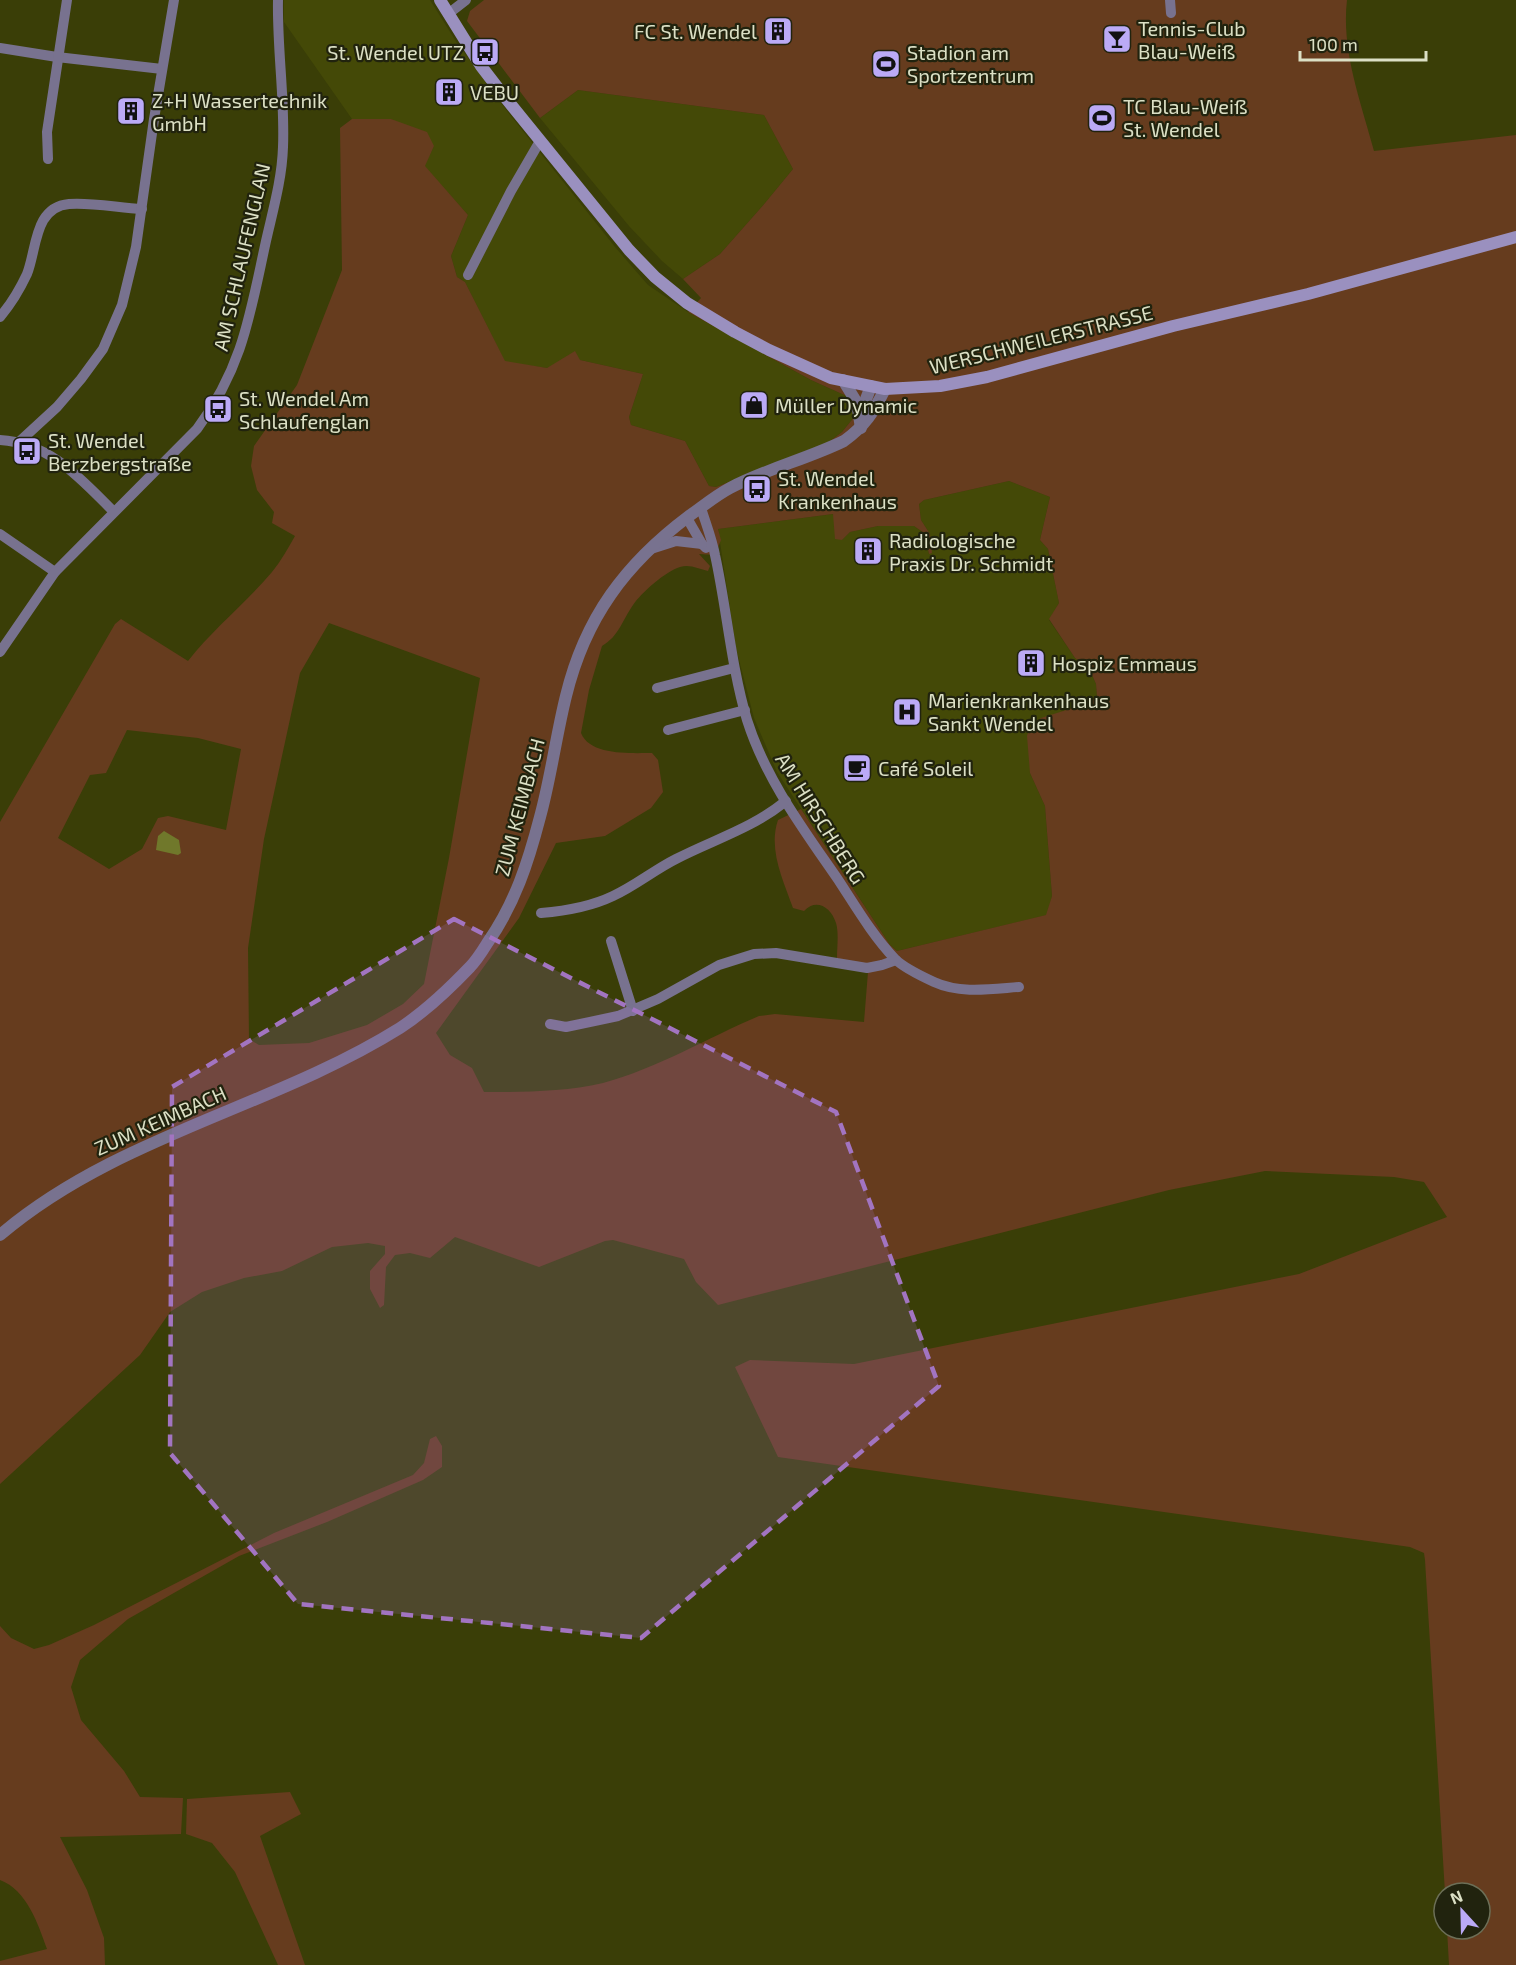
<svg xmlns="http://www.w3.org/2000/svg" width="1516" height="1965" font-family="'Exo 2',sans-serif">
<rect width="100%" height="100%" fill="#3a3e07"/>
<g fill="#444907">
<path d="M284,0h146l27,43 50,68 108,136 33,38 40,27 123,68 40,18 4,18 -13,16 -17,13 -109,42 -7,-1 -24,-45 -54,-16 -2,-8 14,-43 -63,-14 -33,8 -42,-6 -40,-80 -8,-5 -6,-21 17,-41 -44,-49 10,-20 -43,-27h-39l-68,-97z"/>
<path d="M578,90l186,25 29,54 -28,34 -45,51 -37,25 -21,-18 -33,-35 -89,-108z"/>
<path d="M1009,481l41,16 -10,43 8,9 11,54 -10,17 26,38 14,10 7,16 1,14 -18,8 -49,67 15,33 7,90 -5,19 -150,36 -7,-6 -113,-173 -23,-54 -18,-70 -18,-119 115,-15 9,26 8,-8 28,-6h36l10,7 5,21 1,-20 -9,-14 -2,-16 5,-4z"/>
</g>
<g fill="#663c1e" fill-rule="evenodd">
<path d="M484,0h863c-6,51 14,102 27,151l142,-16v1830h-67l-2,-36h33v-36h-35l-20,-333 -1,-7 -14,-6 -632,-90 -43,-90 15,-7 104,4 445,-90 148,-57 -23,-35 -30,-5 -129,-6 -96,19 -451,115 -22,-23 -12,-23 -71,-19 -8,1 -66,26 -84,-30 -25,21 -20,-5 -15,2 -9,12 -2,38 -4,3 -10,-19v-18l15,-17v-8l-17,-3 -36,4 -50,24 -38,7 -42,14 -32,20 -30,43 -140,129v-662l115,-198 6,-5 67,42c25,-32 58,-58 84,-89 9,-11 16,-24 23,-36l-23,-13 2,-11 -17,-22 -6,-24 3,-20 43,-61 45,-115 -2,-142 12,-9h39l36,13 7,14 -9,20 43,49 -17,41 6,21 8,5 40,79 42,7 28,-17 5,9 63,14 -14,43 2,8 54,16 24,45 7,1 109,-42 17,-13 13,-16 -4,-18 -40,-18 -123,-68 13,-14 -18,-19 37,-25 45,-51 28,-34 -29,-54 -186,-25 -38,28 -73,-97 3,-10zM1009,481l41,16 -10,43 8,9 11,54 -10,16 26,39 14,10 7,16 1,13 -18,9 -38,12 -11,9 -3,9 3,37 15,33 7,90 -6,19 -149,36 -7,-6 -89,-136 -23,11c-10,29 5,60 15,88l11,3c12,-13 27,-4 32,12 3,10 1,24 1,35l31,14 -4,50 -89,-8 -16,2c-52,22 -101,52 -156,67 -39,9 -80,9 -119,9l-12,-24 -22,-13 -14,-22 83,-115 37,-75 49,-7 46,-28 12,-16 -5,-32 -6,-7c-20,0 -62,3 -71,-20l8,-43 13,-44c17,-10 20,-25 31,-41 8,-12 33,-34 47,-38 10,-3 19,2 28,4l2,-5 -11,-12 16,1 6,-15 -3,-11 115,-15 2,25 7,1 8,-8 28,-6h36l10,7 5,21 3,-1 -2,-19 -9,-14 -2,-16 5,-4zM329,623l151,55 -31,180 -25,126 -21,20 -36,21 -58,18 -50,2 -10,-6 -1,-91 16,-109 36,-166zM127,730l71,8 43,11 -15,81 -58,-14 -10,2 -16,31 -33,20 -51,-31 32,-63 16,-2z"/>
<path d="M436,1436l6,10v21l-19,13 -96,42 -88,34 -111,63 -48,41 -9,27 10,33 43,51 16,26 43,1 -2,36 -121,3 27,53 17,48 1,27h-105v-4l47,-12c-9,-25 -20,-59 -47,-69v-254l11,12 23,11 15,-4 45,-20 180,-92 139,-58 11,-12 6,-24z"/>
<path d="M290,1792l11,22 -41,22 45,129h-27l-43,-93 -23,-29 -26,-9 1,-35z"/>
</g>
<path fill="#70782b" d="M164,831l15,9 2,13 -3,2 -22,-5 2,-14z"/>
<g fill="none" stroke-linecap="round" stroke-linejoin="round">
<g stroke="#78728f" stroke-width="10">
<path d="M1170,0l1,13"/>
<path d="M448,14l18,-14"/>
<path d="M0,48l57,9 105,12"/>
<path d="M48,159l-1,-27 20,-132"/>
<path d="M468,275l43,-84 29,-50"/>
<path d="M0,317c11,-13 20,-28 27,-43 10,-25 7,-67 42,-70 21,-2 51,4 73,5"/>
<path d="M0,440c50,3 80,38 113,71"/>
<path d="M19,442l38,-35 24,-28 22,-30 19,-44 14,-58 18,-128 20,-119"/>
<path d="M701,508c5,16 11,31 14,47 12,55 16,111 32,165 19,60 57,110 92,161 17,26 34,55 56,78 9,9 26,17 39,23 26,12 57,7 85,5"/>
<path d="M687,518l15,26 4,4"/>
<path d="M0,534l55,38"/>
<path d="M651,549l25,-8 26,3"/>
<path d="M0,652l55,-80 142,-143c46,-62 53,-115 69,-188 7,-31 16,-62 17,-94 2,-49 -6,-98 -5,-147"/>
<path d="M657,688l77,-20"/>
<path d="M668,730l77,-20"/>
<path d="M541,913c25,-2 49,-6 72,-17 22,-10 41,-26 63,-37 39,-20 75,-30 110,-58"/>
<path d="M611,941l22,70"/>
<path d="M550,1024l16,3 52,-11 40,-17 61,-34 35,-11 22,-1 91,15 15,-3 14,-5"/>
</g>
<g stroke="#78728f" stroke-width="12">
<path d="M843,380l14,23 4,25"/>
<path d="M860,415l11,-29"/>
<path d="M0,1235c116,-99 272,-127 400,-207 26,-17 49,-39 70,-61 7,-7 13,-17 18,-25 27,-39 40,-79 52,-125 11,-40 16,-81 26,-121 19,-78 59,-132 123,-180 13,-9 26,-20 41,-28 36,-19 77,-29 114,-47 22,-16 29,-28 41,-52"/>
</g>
<path stroke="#9a90bf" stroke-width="12" d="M440,0l41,66 23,30 125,154 26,27 32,26 48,29 34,18 62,28 54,11 55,-3 47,-9 186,-51 135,-32 208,-57"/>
</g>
<path fill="#a274c1" fill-opacity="0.2" stroke="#a274c1" stroke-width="4.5" stroke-dasharray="12 8" stroke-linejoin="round" d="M454,919l382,193 103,274 -298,252 -343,-34 -128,-151 2,-366z"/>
<defs>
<g id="building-square" transform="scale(1.5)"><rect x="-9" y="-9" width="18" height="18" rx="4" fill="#bbaaf6" stroke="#21230e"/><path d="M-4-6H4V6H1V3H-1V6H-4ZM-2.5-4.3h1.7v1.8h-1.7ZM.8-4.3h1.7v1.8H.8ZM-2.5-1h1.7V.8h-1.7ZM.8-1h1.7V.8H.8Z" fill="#111"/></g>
<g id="bar-square" transform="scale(1.5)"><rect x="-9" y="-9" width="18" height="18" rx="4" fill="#bbaaf6" stroke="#21230e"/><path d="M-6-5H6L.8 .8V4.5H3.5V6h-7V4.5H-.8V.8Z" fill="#111"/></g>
<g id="bus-square" transform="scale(1.5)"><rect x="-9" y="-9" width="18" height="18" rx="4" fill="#bbaaf6" stroke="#21230e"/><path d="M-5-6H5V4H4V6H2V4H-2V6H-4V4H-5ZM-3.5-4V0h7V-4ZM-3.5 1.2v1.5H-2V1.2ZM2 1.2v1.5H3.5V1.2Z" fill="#111"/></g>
<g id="stadium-square" transform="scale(1.5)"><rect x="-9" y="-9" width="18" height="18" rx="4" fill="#bbaaf6" stroke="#21230e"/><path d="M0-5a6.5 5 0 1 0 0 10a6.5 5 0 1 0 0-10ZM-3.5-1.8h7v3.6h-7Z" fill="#111"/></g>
<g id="shop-square" transform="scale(1.5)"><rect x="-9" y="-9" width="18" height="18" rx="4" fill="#bbaaf6" stroke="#21230e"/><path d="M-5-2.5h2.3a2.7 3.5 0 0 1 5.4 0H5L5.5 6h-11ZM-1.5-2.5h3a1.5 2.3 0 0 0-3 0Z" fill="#111"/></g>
<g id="hospital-square" transform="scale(1.5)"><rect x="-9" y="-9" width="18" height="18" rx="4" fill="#bbaaf6" stroke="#21230e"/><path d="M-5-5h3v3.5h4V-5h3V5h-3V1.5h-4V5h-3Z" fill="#111"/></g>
<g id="cafe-square" transform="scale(1.5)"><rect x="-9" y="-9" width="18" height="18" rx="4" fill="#bbaaf6" stroke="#21230e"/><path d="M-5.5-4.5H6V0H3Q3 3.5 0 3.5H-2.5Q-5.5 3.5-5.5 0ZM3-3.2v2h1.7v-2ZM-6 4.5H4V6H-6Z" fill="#111"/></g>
</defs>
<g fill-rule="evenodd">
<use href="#building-square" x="778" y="31"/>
<use href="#bar-square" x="1117" y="39"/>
<use href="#bus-square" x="485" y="52"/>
<use href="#stadium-square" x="886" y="64"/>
<use href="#building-square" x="449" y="92"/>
<use href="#building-square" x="131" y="111"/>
<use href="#stadium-square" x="1102" y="118"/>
<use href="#shop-square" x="754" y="405"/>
<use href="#bus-square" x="218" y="409"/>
<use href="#bus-square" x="27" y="451"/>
<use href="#bus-square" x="757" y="489"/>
<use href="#building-square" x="868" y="551"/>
<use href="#building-square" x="1031" y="663"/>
<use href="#hospital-square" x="907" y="712"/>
<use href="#cafe-square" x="857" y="768"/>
</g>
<g text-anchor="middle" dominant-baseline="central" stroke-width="4.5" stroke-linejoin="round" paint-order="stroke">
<g font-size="20" fill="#dce0c5" stroke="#21230e" text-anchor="start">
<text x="1138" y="28">Tennis-Club<tspan x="1138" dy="23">Blau-Weiß</tspan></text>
<text x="757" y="31" text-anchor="end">FC St. Wendel</text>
<text x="464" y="52" text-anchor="end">St. Wendel UTZ</text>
<text x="907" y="52">Stadion am<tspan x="907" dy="23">Sportzentrum</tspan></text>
<text x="470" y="92">VEBU</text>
<text x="152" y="100">Z+H Wassertechnik<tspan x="152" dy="23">GmbH</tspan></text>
<text x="1123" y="106">TC Blau-Weiß<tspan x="1123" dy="23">St. Wendel</tspan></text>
<text x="239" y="398">St. Wendel Am<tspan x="239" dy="23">Schlaufenglan</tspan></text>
<text x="775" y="405">Müller Dynamic</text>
<text x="48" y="440">St. Wendel<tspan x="48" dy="23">Berzbergstraße</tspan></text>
<text x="778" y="478">St. Wendel<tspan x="778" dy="23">Krankenhaus</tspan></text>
<text x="889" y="540">Radiologische<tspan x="889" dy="23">Praxis Dr. Schmidt</tspan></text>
<text x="1052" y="663">Hospiz Emmaus</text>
<text x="928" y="700">Marienkrankenhaus<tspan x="928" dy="23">Sankt Wendel</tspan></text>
<text x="878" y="768">Café Soleil</text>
</g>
<g font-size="20" fill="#dce0c5" stroke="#21230e">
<text transform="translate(241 257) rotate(-77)">AM SCHLAUFENGLAN</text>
<text transform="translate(1041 339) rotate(-14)">WERSCHWEILERSTRASSE</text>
<text transform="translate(519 807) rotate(-75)">ZUM KEIMBACH</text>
<text transform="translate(821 818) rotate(58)">AM HIRSCHBERG</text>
<text transform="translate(160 1120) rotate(-24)">ZUM KEIMBACH</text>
</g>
</g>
<g transform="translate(1462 1911) rotate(338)"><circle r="28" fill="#21230e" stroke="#6c6f57" stroke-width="1.5"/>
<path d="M0-4.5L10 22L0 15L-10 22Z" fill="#bbaaf6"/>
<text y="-9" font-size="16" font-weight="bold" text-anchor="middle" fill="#dce0c5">N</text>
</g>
<path d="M1300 51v9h126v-9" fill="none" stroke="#dce0c5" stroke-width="3"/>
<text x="1309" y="51" font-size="18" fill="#dce0c5" stroke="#21230e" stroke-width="4.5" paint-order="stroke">100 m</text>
</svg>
